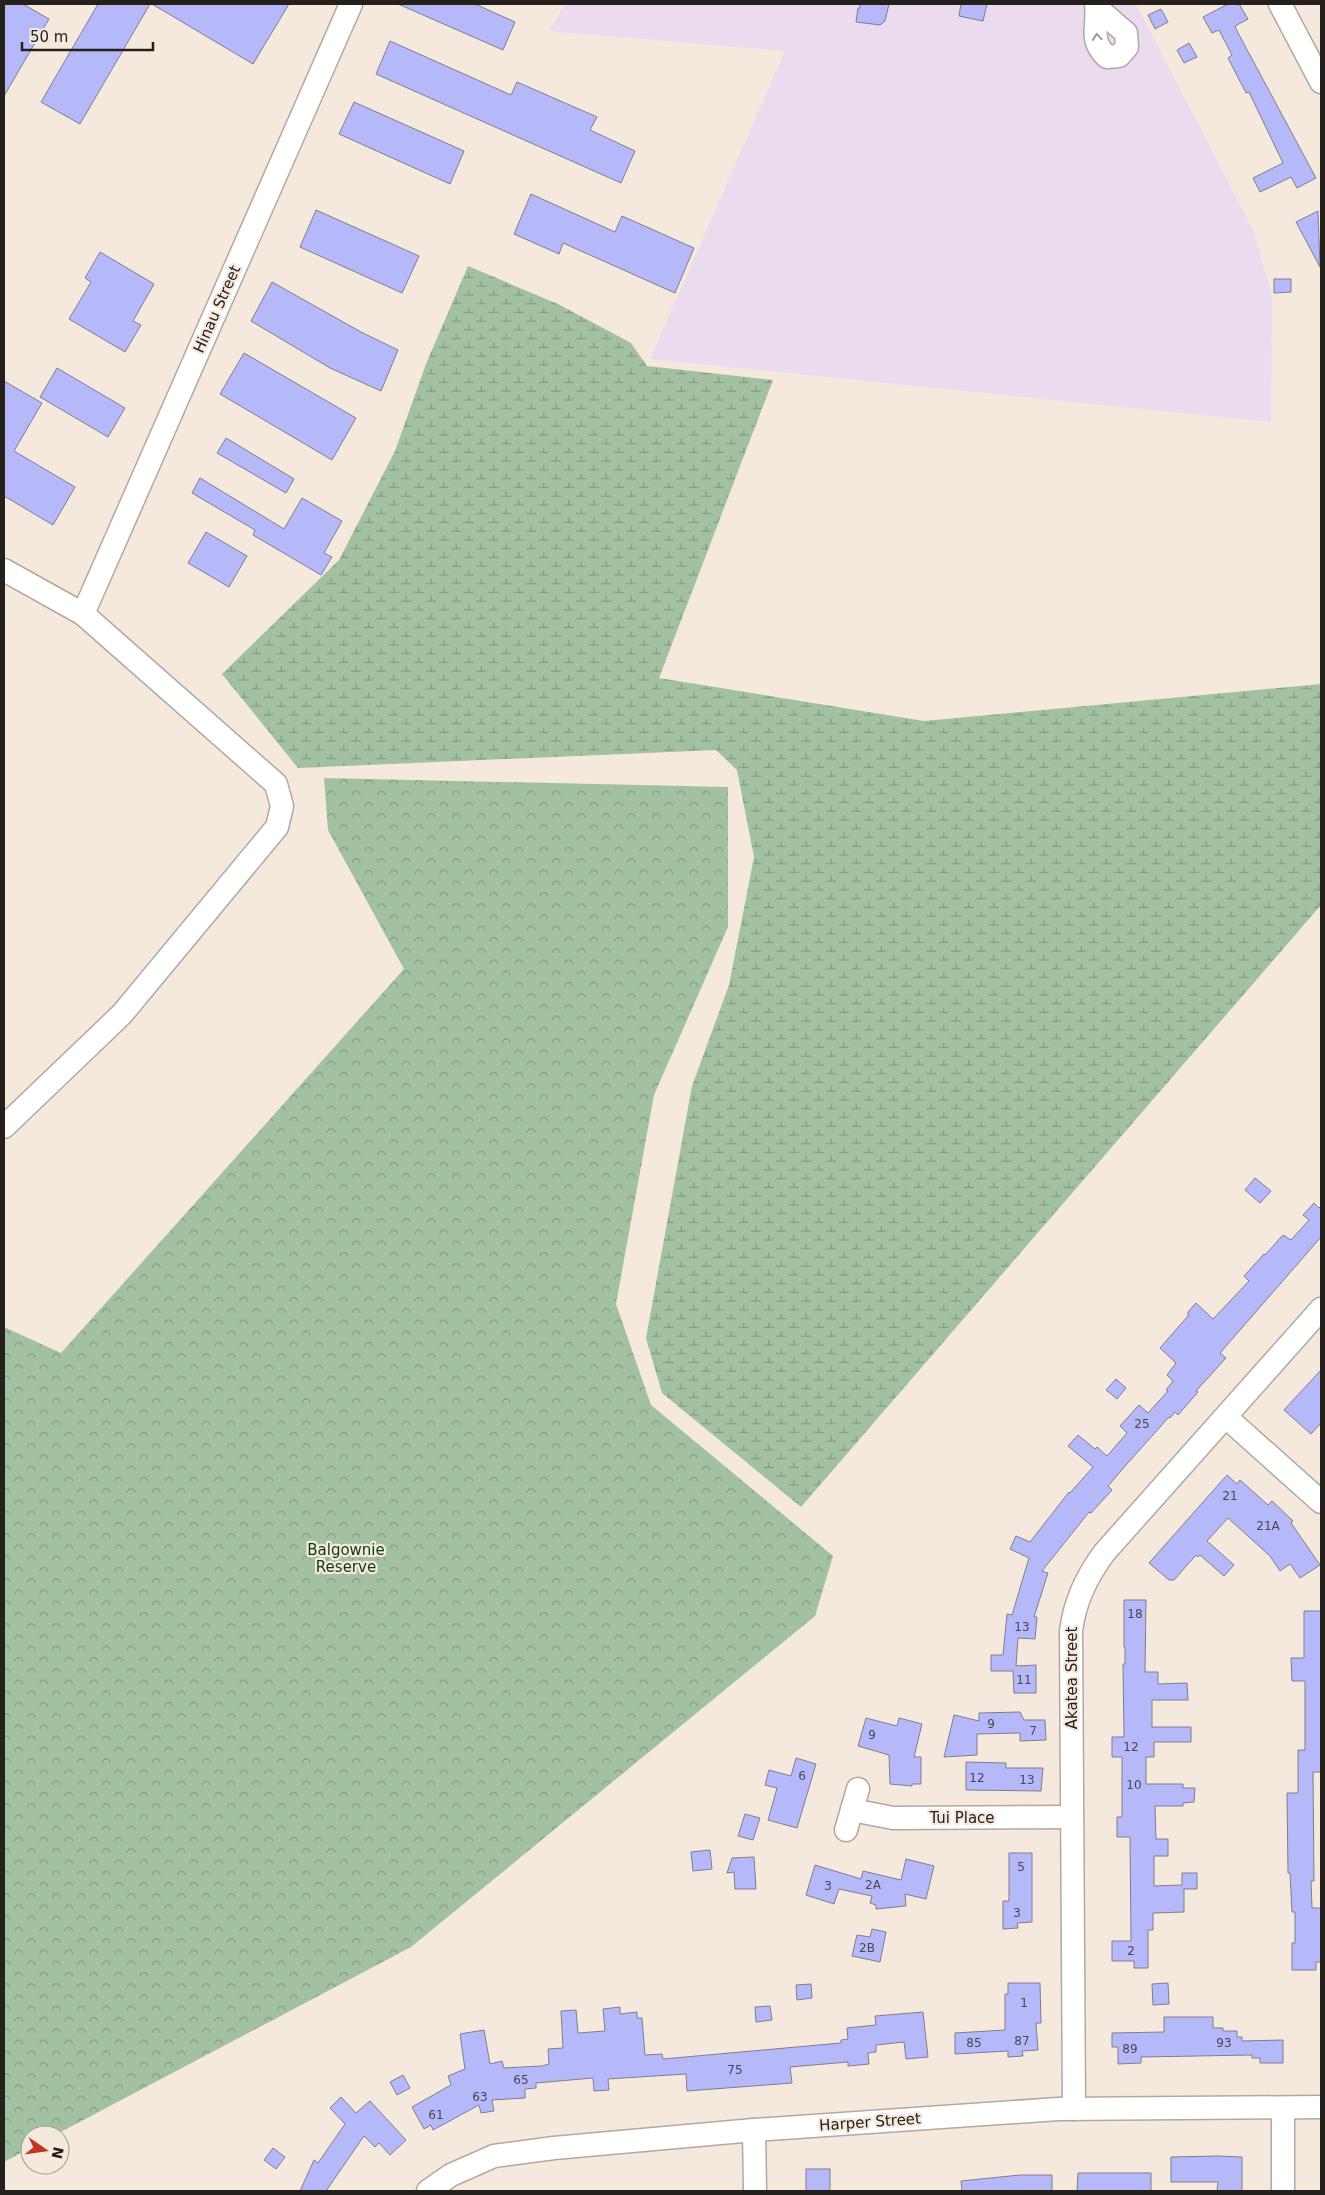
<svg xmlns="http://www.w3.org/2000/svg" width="1325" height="2195" font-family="'DejaVu Sans',sans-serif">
<defs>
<pattern id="wetland-marsh" width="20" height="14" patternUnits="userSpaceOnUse" patternTransform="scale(1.25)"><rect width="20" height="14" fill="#a2c1a0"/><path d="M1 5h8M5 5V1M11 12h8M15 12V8" fill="none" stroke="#849c82"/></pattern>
<pattern id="park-crowns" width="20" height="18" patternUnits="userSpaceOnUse" patternTransform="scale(1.25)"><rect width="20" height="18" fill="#a2c1a0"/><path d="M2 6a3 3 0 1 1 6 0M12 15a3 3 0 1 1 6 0" fill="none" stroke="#849c82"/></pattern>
</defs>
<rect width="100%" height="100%" fill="#f5e9de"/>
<path fill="#eadbee" d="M565,4h571l117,226 19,65 -1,127 -621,-63 135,-308 -236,-20z"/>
<path fill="url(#wetland-marsh)" d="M468,266l90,38 73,39 16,23 126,14 -114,298 265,43 397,-37v221l-520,602 -139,-114 -16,-55 46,-252 37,-101 25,-128 -17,-87 -21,-20 -418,18 -76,-94 117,-114 56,-109 31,-87z"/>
<path fill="url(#park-crowns)" d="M324,778l404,9v140l-74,168 -38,209 35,101 182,151 -18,60 -404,331 -356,188h-25v13l-26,14v-835l57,26 343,-384 -76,-139z"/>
<g fill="#b6b9f9" stroke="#7d7e8b">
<path d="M4,4h19l26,15 -45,77z"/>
<path d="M98,4h52l-70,120 -39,-22z"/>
<path d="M152,4h137l-36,60z"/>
<path d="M398,4h77l40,18 -12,28z"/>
<path d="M860,4h29l-4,17 -5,4 -24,-3 2,-14h2z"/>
<path d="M961,4h26l-4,17 -24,-5z"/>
<path d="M1228,4h11l9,15 -13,7 2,5 79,147 -19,10 -6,-11 -31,15 -7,-14 30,-15 -34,-71 -3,1 -18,-35 4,-3 -13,-25 -7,3 -9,-16z"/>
<path d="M1161,9l7,13 -13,7 -7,-14z"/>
<path d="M390,41l121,54 6,-13 80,35 -7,13 45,21 -14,32 -245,-109z"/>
<path d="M1189,43l8,14 -13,6 -7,-13z"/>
<path d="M354,102l110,49 -14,33 -111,-50z"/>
<path d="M531,194l84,38 7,-16 72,32 -19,45 -112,-50 -4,11 -45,-20z"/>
<path d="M316,210l103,46 -17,37 -102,-46z"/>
<path d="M1318,211l2,56 -24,-45z"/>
<path d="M100,252l54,32 -21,37 8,4 -16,27 -56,-33 22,-37 -6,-4z"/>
<path d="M1274,279h17v13l-17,1z"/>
<path d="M272,282l89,50 37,18 -17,41 -51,-23 -79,-47z"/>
<path d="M244,353l112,65 -24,42 -112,-66z"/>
<path d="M57,368l68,40 -17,29 -68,-40z"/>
<path d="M4,381l38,22 -28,48 61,36 -22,38 -49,-29z"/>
<path d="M226,438l68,41 -8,14 -69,-40z"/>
<path d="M200,478l84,51 18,-31 40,23 -18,32 8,4 -11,18 -68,-40 2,-5 -63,-37z"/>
<path d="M206,532l41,24 -18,31 -41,-24z"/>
<path d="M1255,1178l16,13 -11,12 -15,-13z"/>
<path d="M1314,1203l5,5 2,-2v31l-101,116 6,5 -30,33 2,1 -20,23 -3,-3 -5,6 -1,-1 -43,48 -18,21 4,4 -21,23 -2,-1 -47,59 6,2 -14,44h3l-2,22 -17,-1 -2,28 20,-1v28h-22l-1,-22h-22v-16h12l4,-41 5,1 17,-57 -19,-9 6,-13 14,6 39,-50 1,1 23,-26 -25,-21 10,-11 17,14 2,-2 10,9 20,-23 -7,-7 19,-21 9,8 20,-22 -2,-1 7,-9 -6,-6 9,-12 -16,-15 28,-32v-4l8,-9 17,16 36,-38 -5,-5 20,-22 1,1 18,-20 8,5 18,-20 -6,-5z"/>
<path d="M1321,1370v53l-10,11 -27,-24z"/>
<path d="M1116,1379l10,9 -9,11 -11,-9z"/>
<path d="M1227,1475l10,9 3,-4 28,25 4,-4 21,20 -2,2 29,42 -20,13 -10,-14 -10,7 -10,-15 -42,-38 -21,23 27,24 -10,11 -24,-21 -2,2 -2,-2 -22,25h-5l-20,-17z"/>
<path d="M1124,1600h22l-1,72h13v12l29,-1 1,17h-36v27h39v15h-37v15h-8v27h37v4h12l-1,14 -11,1v3h-28l1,33h12v17h-14v30l28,-1v-12h15v16h-13v23l-31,1v17h-5v38h-14v-7h-22v-20h19l-1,-104h-13v-20h5v-60h-10v-20h12l-1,-73h2v-17h-1z"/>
<path d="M1304,1611h17v161h-8l1,109h-3l1,27h9v54h-5v8h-24v-27h3v-31h-3l-2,-39h-2l-1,-80h11v-43h7v-69h-13l-1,-23h13z"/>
<path d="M1020,1712l4,8h21l1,20 -26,1v-8l-43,1v21l-33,2 10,-42 25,6v-8z"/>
<path d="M866,1718l31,8 2,-8 23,6 -8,33h7v27h-9v2l-22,-2 -1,-29 -31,-9z"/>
<path d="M796,1758l20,6 -19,64 -29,-8 9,-32 -12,-3 4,-15 22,6z"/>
<path d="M966,1762l40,1v5h37l-2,23 -75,-1z"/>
<path d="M745,1814l15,4 -7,22 -15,-4z"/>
<path d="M710,1850l2,19 -19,2 -2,-19z"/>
<path d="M1009,1853h23v69l-15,1 1,5 -15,1v-28h6z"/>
<path d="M754,1857l2,32h-21l-1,-17 -7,1 5,-15z"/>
<path d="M906,1859l28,7 -8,33 -21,-5 1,12 -30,3v-4l-6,-2 2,-7 -33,-7 -5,15 -28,-9 9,-30 46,14 2,-8 38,9z"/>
<path d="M872,1929l14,3 -6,30 -28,-6 5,-21 13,2z"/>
<path d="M1008,1983h32l1,40h-5l2,27 -16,1 1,5 -15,1v-6l-53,3v-21l50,-3v-36h3z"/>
<path d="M1168,1983l1,21 -16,1 -1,-21z"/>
<path d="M811,1984l1,14 -15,2 -1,-15z"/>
<path d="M770,2006l2,14 -16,2 -1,-15z"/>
<path d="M620,2007v7l17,-2v6h5l3,37 17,-1 1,5 178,-16v-3l7,-1 -1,-11 29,-3 -1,-9 48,-4 5,45 -22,2 -2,-17 -28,3v7l-8,1 1,11 -21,2v-4l-58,5 2,16 -105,8 -1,-17 -78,5 1,11 -15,1 -1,-13 -57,5v5l-11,1v9l-33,2 2,11 -13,2 -2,-8 -46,25 -2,-5 -7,4 -12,-22 39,-22 -3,-9 17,-7 -5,-35 24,-4 6,34 12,-3 2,7 38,-2 7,-2 -1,-15 15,-1 -2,-37 15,-1 2,23 27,-2 -2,-22z"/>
<path d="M1164,2017h49v11h10v3h14v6h5v4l41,-1v23h-23v-5h-8v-3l-111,2v6l-23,1v-17h-6v-14l52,-1z"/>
<path d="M403,2075l7,13 -13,7 -7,-13z"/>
<path d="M341,2097l15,16 14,-12 36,39 -16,15 -11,-12 -4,4 -11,-11 -38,55h-26l14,-31 4,3 27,-39 -15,-16z"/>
<path d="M273,2148l12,9 -9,12 -12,-9z"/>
<path d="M1218,2156l24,1v34h-25l1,-9h-47v-25z"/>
<rect x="806" y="2169" width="24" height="22"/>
<path d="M1078,2173h73v18h-74z"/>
<path d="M1020,2175h32v16h-90l-1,-10z"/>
</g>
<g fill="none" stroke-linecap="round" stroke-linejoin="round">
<g stroke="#b4a89e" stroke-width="25">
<g id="minor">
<path d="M1096,4c3,23 -8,35 11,53l12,-1 8,-9 -1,-14 -29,-25"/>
<path d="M1280,4l41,78"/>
<path d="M4,570l79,44 193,170 6,22 -5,21 -155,187 -118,113"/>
<path d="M83,614l268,-610"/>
<path d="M1226,1417l95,85"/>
<path d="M852,1810l41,8 179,-1"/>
<path d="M846,1830l12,-41"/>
<path d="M1283,2108v83"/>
<path d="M1074,2109l-3,-478c4,-30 15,-53 33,-78l217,-244"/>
<path d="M754,2130l1,61"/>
<path d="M428,2191l23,-16 43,-19 60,-8 200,-18 304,-21 263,-2"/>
</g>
</g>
<use href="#minor" stroke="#fff" stroke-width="22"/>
</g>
<defs><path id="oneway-chevron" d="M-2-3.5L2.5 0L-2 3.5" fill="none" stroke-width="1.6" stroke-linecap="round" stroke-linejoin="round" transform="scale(1.25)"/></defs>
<use stroke="#9d9b99" href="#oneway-chevron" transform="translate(1097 37) rotate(-95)"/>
<g text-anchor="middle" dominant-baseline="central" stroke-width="4.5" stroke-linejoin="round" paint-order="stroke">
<g font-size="12" fill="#494653">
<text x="1142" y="1424">25</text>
<text x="1230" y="1496">21</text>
<text x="1268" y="1526">21A</text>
<text x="1135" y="1614">18</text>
<text x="1022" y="1627">13</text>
<text x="1024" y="1680">11</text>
<text x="991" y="1724">9</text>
<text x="1033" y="1731">7</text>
<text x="872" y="1735">9</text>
<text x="1131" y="1747">12</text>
<text x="802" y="1776">6</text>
<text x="977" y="1778">12</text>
<text x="1027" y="1780">13</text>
<text x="1134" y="1785">10</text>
<text x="1021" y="1867">5</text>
<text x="873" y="1885">2A</text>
<text x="828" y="1886">3</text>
<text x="1017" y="1913">3</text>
<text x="867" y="1948">2B</text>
<text x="1131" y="1951">2</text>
<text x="1024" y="2003">1</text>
<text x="1022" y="2041">87</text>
<text x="974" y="2043">85</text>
<text x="1224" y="2043">93</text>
<text x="1130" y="2049">89</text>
<text x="735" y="2070">75</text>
<text x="521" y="2080">65</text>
<text x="480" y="2097">63</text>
<text x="436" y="2115">61</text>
</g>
<g font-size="15" fill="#25201c" stroke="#f5e9de">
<text transform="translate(217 309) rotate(-66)">Hinau Street</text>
<text transform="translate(1072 1678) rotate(-90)">Akatea Street</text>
<text x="962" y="1818">Tui Place</text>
<text transform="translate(870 2122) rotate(-4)">Harper Street</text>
</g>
<g font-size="15" fill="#093d09" stroke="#f5e9de">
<text x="346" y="1550">Balgownie<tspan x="346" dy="17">Reserve</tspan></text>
</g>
</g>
<rect width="1325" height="2195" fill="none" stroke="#25201c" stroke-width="10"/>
<g transform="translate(45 2150) rotate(103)"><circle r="24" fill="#f5e9de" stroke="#a29990"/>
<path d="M0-4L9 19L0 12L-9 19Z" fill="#c33722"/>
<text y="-8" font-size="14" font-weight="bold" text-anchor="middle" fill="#25201c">N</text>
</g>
<path d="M22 42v8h131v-8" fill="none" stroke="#25201c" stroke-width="2.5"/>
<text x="30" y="42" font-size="15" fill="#25201c" stroke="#f5e9de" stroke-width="4" paint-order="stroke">50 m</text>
</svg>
